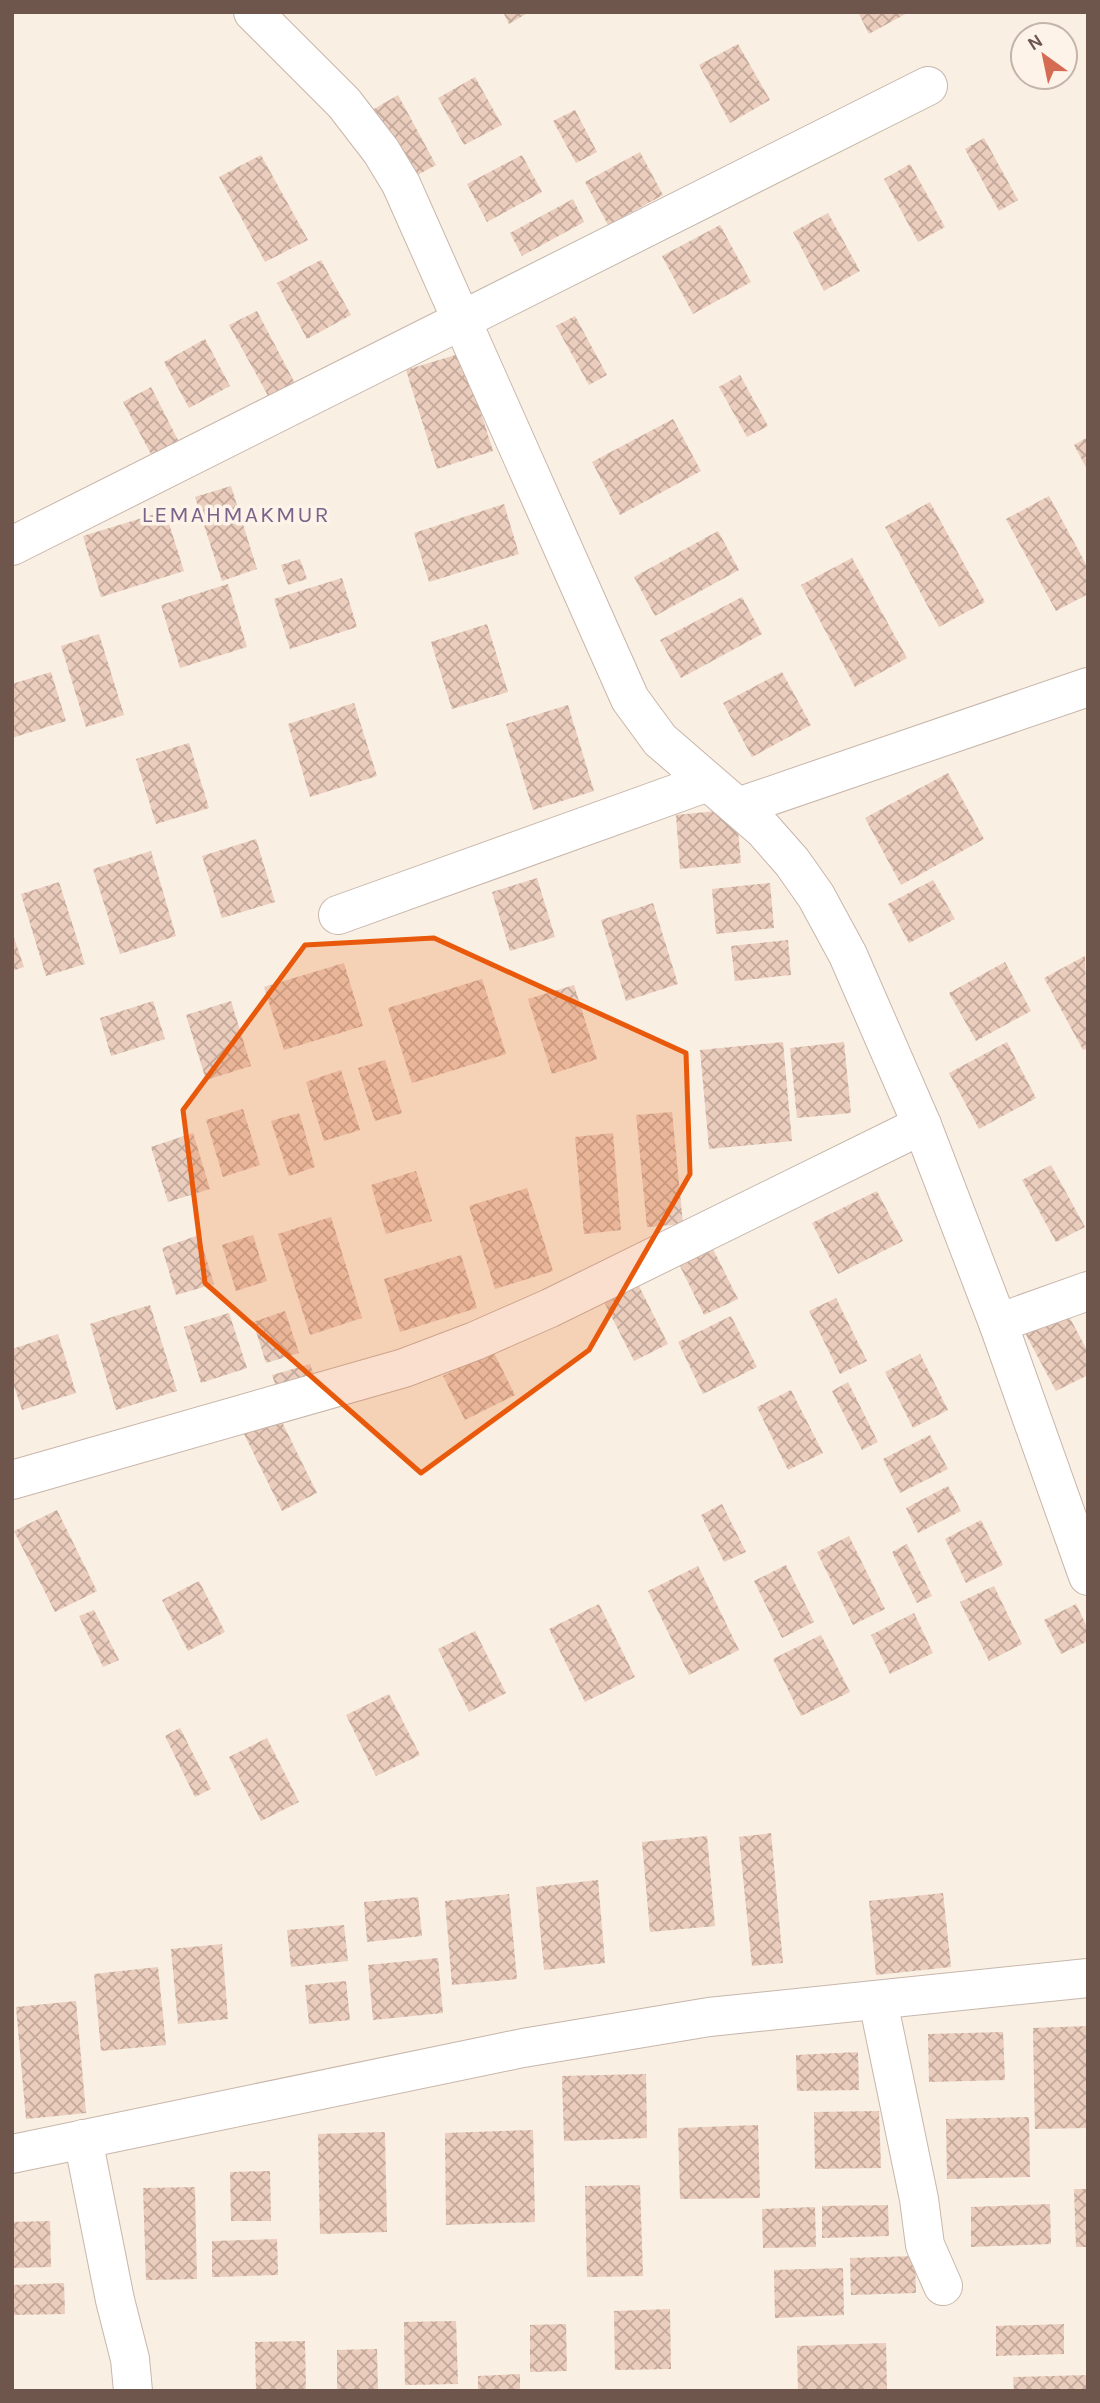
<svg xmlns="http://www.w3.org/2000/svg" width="1100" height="2403" font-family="Karla,sans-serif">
<defs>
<pattern id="building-cross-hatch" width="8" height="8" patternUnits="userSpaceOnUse" patternTransform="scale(1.75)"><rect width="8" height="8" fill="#ebcdbd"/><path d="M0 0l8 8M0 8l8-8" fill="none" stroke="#c3a99c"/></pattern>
</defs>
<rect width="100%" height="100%" fill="#f9efe2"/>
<g fill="url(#building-cross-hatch)">
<path d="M503,12h26l-20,12z"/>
<path d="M858,12h51l-40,22z"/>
<path d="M738,44l32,56 -40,23 -31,-58z"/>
<path d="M475,77l27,48 -38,20 -26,-47z"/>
<path d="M398,95l38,70 -24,13 -38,-69z"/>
<path d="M575,110l22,42 -21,11 -23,-42z"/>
<path d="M984,138l34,62 -19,11 -34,-62z"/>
<path d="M640,152l23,43 -55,30 -23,-43z"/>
<path d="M261,155l47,85 -43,22 -46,-85z"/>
<path d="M522,155l20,37 -55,30 -20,-38z"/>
<path d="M910,164l35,63 -27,15 -34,-63z"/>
<path d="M573,199l11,23 -62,34 -12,-23z"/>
<path d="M828,213l32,58 -36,20 -31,-59z"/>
<path d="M720,225l31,57 -58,32 -31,-58z"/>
<path d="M321,260l30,55 -44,24 -30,-56z"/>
<path d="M257,311l41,78 -26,14 -43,-78z"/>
<path d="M575,316l32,59 -18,10 -33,-59z"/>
<path d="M205,339l25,47 -41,22 -25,-46z"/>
<path d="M462,353l31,98 -56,18 -31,-99z"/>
<path d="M740,375l28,51 -21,11 -28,-50z"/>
<path d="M151,387l28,55 -27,14 -29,-54z"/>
<path d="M673,419l28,52 -81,44 -28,-53z"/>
<path d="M1088,437v34l-14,-26z"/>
<path d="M231,486l26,83 -35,12 -27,-84z"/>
<path d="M1049,496l39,72v26l-32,17 -50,-92z"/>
<path d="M930,502l55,100 -46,25 -54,-100z"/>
<path d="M504,504l15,50 -90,28 -15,-49z"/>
<path d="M165,511l19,60 -83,26 -18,-61z"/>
<path d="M718,531l21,39 -84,46 -21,-39z"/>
<path d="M852,558l55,100 -52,29 -54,-102z"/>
<path d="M300,559l7,20 -19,6 -7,-20z"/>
<path d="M342,578l15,49 -67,22 -16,-50z"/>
<path d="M228,584l19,63 -67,21 -19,-63z"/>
<path d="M742,597l20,37 -81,44 -21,-38z"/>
<path d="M487,624l21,68 -56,17 -21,-67z"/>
<path d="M99,634l25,81 -38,12 -25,-81z"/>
<path d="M51,672l15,49 -54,17v-54z"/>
<path d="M782,672l29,53 -59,32 -29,-54z"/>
<path d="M354,703l23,73 -67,21 -22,-73z"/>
<path d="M568,705l26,86 -61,19 -27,-86z"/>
<path d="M189,743l20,65 -53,16 -20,-65z"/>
<path d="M948,773l36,66 -83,46 -36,-67z"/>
<path d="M736,809l5,54 -61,6 -4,-54z"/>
<path d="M256,839l19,63 -53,16 -20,-62z"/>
<path d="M151,851l25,85 -56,18 -27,-85z"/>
<path d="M537,878l18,59 -45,14 -18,-59z"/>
<path d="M933,880l22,39 -46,24 -21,-39z"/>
<path d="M59,882l26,82 -39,12 -25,-82z"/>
<path d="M770,883l4,45 -58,6 -4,-45z"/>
<path d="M653,903l25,81 -52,17 -25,-81z"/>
<path d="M12,932l12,35 -12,4z"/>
<path d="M788,940l3,35 -56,6 -4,-35z"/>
<path d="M1085,956l3,92 -5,2 -39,-72z"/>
<path d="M1005,962l26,49 -55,30 -27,-48z"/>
<path d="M344,963l19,63 -79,24 -20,-63z"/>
<path d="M482,979l24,75 -94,29 -24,-75z"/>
<path d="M574,985l23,74 -45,15 -24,-75z"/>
<path d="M153,1001l12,38 -54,17 -11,-38z"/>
<path d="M231,1001l20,65 -45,14 -20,-65z"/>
<path d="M783,1042l9,99 -83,8 -9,-99z"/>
<path d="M844,1042l7,71 -54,5 -7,-70z"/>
<path d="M1007,1042l29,56 -57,31 -30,-56z"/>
<path d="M385,1060l17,53 -27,8 -17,-53z"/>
<path d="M341,1070l19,60 -36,11 -18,-59z"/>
<path d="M243,1109l17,56 -37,12 -17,-57z"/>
<path d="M672,1112l11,112 -36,3 -11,-112z"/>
<path d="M299,1113l16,54 -26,9 -18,-55z"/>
<path d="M193,1133l17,56 -42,13 -17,-55z"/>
<path d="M613,1133l8,97 -37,4 -9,-97z"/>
<path d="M1051,1165l34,62 -29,15 -34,-62z"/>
<path d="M416,1171l16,50 -46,13 -15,-49z"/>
<path d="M527,1188l26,83 -58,18 -26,-83z"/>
<path d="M877,1191l26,50 -65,33 -26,-51z"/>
<path d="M331,1217l31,101 -52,17 -32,-101z"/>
<path d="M199,1235l15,49 -38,11 -14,-47z"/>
<path d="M253,1235l14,46 -31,10 -14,-46z"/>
<path d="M709,1241l29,58 -34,16 -28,-57z"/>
<path d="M461,1255l16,53 -77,24 -16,-53z"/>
<path d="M633,1274l35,70 -34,17 -35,-69z"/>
<path d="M836,1298l31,63 -27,13 -31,-63z"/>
<path d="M150,1305l27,86 -61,19 -26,-86z"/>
<path d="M1065,1309l23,43v23l-32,16 -32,-60z"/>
<path d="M285,1311l14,42 -33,10 -13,-41z"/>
<path d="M229,1313l18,55 -46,15 -17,-56z"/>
<path d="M731,1316l26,51 -54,27 -25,-52z"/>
<path d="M58,1334l18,59 -54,17 -10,-30v-31z"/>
<path d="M493,1351l22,44 -50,25 -22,-44z"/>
<path d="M920,1354l28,56 -35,18 -28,-56z"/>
<path d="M310,1364l9,26 -38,12 -9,-27z"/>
<path d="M848,1382l30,60 -16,8 -30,-59z"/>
<path d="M791,1390l32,63 -35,17 -31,-63z"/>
<path d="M279,1416l38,77 -35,18 -38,-77z"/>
<path d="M930,1435l18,34 -48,24 -17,-34z"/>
<path d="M948,1486l13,25 -43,22 -12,-25z"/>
<path d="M722,1504l24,48 -22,10 -23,-47z"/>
<path d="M57,1510l40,81 -42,21 -41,-81z"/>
<path d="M981,1520l22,45 -37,18 -21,-44z"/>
<path d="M849,1536l36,73 -32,16 -36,-73z"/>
<path d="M907,1544l25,52 -15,7 -25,-51z"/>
<path d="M786,1565l28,57 -32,16 -28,-57z"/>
<path d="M698,1566l41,84 -50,25 -41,-84z"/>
<path d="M199,1581l26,51 -37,19 -26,-51z"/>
<path d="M994,1586l28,58 -33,17 -29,-59z"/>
<path d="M599,1604l36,73 -50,25 -36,-73z"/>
<path d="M1076,1604l12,25v12l-27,13 -17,-34z"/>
<path d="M94,1610l25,50 -16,7 -24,-51z"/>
<path d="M914,1613l19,40 -43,21 -19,-39z"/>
<path d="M475,1631l31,62 -37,19 -31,-63z"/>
<path d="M821,1635l29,57 -49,24 -28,-57z"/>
<path d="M389,1694l31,61 -44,21 -30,-61z"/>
<path d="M180,1728l31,61 -16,8 -30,-61z"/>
<path d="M267,1738l32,64 -38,19 -32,-64z"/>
<path d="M771,1833l12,130 -31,3 -13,-129z"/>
<path d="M707,1836l8,90 -65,6 -8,-90z"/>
<path d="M598,1880l7,83 -61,7 -8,-83z"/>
<path d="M943,1893l8,74 -75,8 -7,-74z"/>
<path d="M509,1894l8,85 -65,6 -7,-84z"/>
<path d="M418,1897l4,39 -55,6 -3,-40z"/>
<path d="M344,1925l4,36 -57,6 -4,-37z"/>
<path d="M222,1944l6,75 -50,5 -7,-75z"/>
<path d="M438,1958l5,55 -70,7 -5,-55z"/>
<path d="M158,1967l8,78 -65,6 -7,-77z"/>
<path d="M346,1981l4,39 -41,4 -4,-39z"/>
<path d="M76,2001l10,112 -60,6 -10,-112z"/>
<path d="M1088,2026v102l-53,1 -2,-101z"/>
<path d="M1003,2032l2,48 -76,2 -1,-48z"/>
<path d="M858,2052l1,38 -62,1 -1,-36z"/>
<path d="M646,2074l1,64 -83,3 -2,-65z"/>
<path d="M879,2111l2,57 -66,1 -1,-57z"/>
<path d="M1029,2117l1,60 -83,2 -1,-60z"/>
<path d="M758,2125l2,73 -80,1 -2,-71z"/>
<path d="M533,2130l2,92 -89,3 -1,-92z"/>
<path d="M385,2132l2,100 -67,2 -2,-100z"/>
<path d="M270,2171l1,50h-40l-1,-49z"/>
<path d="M640,2185l3,91 -56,1 -2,-91z"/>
<path d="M195,2187l2,92 -51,1 -3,-92z"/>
<path d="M1074,2189h14v58h-12z"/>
<path d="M1050,2204l1,40 -80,3v-40z"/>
<path d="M888,2205l1,31 -67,2v-32z"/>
<path d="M815,2207l1,40 -53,1 -1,-39z"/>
<path d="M50,2221l1,46 -39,1v-46z"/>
<path d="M277,2239l1,36 -66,2v-36z"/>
<path d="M915,2256l1,37 -65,2 -1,-37z"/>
<path d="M843,2268l1,47 -69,3 -1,-48z"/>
<path d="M64,2283l1,31 -53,1v-30z"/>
<path d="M670,2309l1,60 -56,1 -1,-59z"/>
<path d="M456,2321l2,63 -53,1 -1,-63z"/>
<path d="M566,2324l1,47 -37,1v-47z"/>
<path d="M1064,2324v30l-68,2v-30z"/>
<path d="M305,2341l1,50h-50l-1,-49z"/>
<path d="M886,2343l1,48h-89l-1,-45z"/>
<path d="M377,2349l1,42h-41v-41z"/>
<path d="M520,2374v17h-42v-15z"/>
<path d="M1088,2375v16h-74l-1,-14z"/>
</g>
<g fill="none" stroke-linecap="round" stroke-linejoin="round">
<g stroke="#c8b6ab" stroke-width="40">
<g id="street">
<path d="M253,12l91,91 37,48 20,33 229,515 30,41 103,89 29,33 24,34 32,59 74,170 76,198 90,253"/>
<path d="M12,546l916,-460"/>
<path d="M738,807l350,-120"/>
<path d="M338,915l370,-133"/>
<path d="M998,1323l90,-32"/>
<path d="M12,1480l392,-112 71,-27 75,-33 372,-183"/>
<path d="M878,2001l41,198 6,46 18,41"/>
<path d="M83,2139l32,161 15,59 3,32"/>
<path d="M12,2154l511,-106 186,-31 379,-39"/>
</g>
</g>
<use href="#street" stroke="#fff" stroke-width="38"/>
</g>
<path fill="#e8590c" fill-opacity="0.2" stroke="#e8590c" stroke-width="5" stroke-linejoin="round" d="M434,938l252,115 4,121 -101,176 -168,123 -216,-190 -22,-173 122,-165z"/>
<g text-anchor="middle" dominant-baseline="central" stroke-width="7" stroke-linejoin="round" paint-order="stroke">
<g font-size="23" letter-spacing="2" fill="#7b648a" stroke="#fdf3e8">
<text x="236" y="514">LEMAHMAKMUR</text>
</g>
</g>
<rect width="1100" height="2403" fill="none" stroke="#6e564c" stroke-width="28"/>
<g transform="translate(1044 56) rotate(327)"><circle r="33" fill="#fdf3e8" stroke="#c4b4aa" stroke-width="2"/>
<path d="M0-5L12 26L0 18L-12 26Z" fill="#d66b54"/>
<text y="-10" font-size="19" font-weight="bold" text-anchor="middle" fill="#6e564c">N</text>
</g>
</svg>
